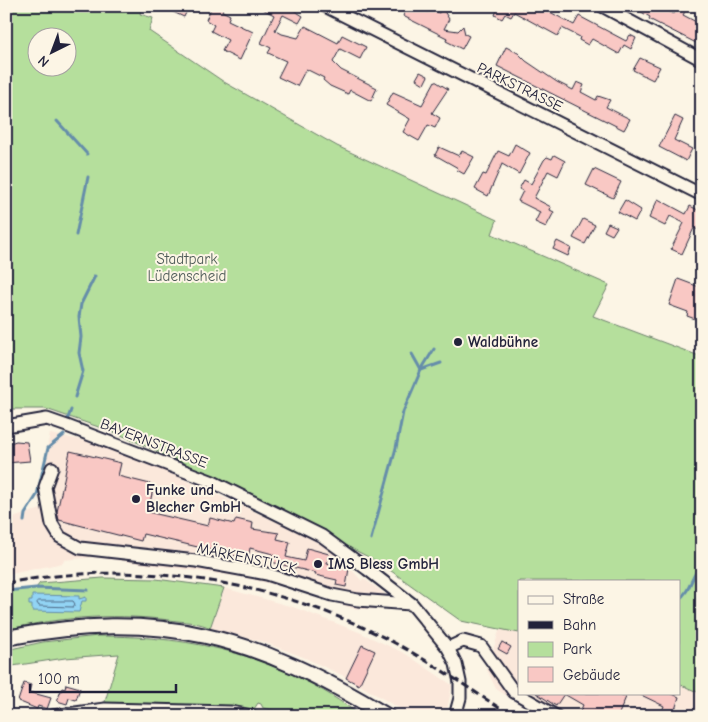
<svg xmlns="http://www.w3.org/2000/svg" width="708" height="722" font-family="'Comic Neue',sans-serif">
<rect width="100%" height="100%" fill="#fcf5e5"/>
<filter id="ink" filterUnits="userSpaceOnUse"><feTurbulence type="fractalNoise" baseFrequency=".02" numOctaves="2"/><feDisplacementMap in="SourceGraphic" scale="10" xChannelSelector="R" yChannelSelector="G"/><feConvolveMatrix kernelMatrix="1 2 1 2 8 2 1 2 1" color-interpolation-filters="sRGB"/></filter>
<g filter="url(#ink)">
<g fill="#fbe8db">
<path d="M50,434l37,7 41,13 180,82 26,15 28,30 1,-3 45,33 -10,-2h-43l-61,-20 -53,-12 -148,-20 -29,3 -1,3 -57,12v-55l38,-12 -7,-13z"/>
<path d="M224,588l69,19 66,25 47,22 46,31 -6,31h-34l-66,-39 -43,-20 -40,-15 -53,-14z"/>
<path d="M500,628l19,5v60h160v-9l23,10v22h-163l-43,-27 -9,-19z"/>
</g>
<g fill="#b5df9c" stroke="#6c806c" fill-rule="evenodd">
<path d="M6,6h136l-2,8 13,4 -4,13 75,51 113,64 160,74 -5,14 117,51 -16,31 109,41v337l-23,-10v-103h-160v52l-58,-12 -81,-58 -165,-85 -96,-44 -73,-25h-40zM38,38h30v30h-30z"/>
<path d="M103,578l53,1 68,9 -14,40c-9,-5 -22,-6 -33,-7 -57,-8 -115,-5 -171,9v-39l30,-3 4,-5z"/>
<path d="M98,636c98,0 184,20 263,80h-61l-37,-8 -2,-4 -3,-1 -4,6 -150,-4 15,-51 -54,4 -59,9v-17l37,-8z"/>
</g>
<path fill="#92d4f4" stroke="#658daa" d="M32,595l47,1v3l7,-2v4h-4l-3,11 -47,-1v-6h-3v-4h3z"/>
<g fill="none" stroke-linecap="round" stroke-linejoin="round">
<path stroke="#4f6985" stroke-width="1" d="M39,601h34l2,3 -2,3 -34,-1 -2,-3z"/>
<g stroke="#658daa" stroke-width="3">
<path d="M57,121l30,33"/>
<path d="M76,235l12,-58"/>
<path d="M412,354l9,16 20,-7"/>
<path d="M75,397l8,-26 -4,-18 2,-16 -2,-20 2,-13 14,-28"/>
<path d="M68,418l3,-8"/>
<path d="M24,521l1,-7 12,-19 11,-47 16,-13"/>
<path d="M371,539l25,-91 7,-36 18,-42 13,-21"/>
<path d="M6,591l30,-3 52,2"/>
<path d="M679,599c12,-8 12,-24 23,-35"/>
</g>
</g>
<g fill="#f9c8c4" stroke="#22223b">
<path d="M160,6h29l-5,11z"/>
<path d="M212,6h12l-2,5 8,4 -2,5 25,12 -13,28 -18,-9 6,-11 -17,-9 3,-6 -8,-5z"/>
<path d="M257,6h30l16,10 -4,7 -16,-8 -8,15 7,4 16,4 7,-12 33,17 4,-8 24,12 -6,12 -20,-10 -7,13 8,8 36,18 -6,13 -21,-11 -2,4 -18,-8 -7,-6 1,-2 -18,-9 -9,17 -19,-9 8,-16 -18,-8 3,-5 -10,-5 13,-28z"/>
<path d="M408,6h10l10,6 2,-4 9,5 3,-5 7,11 -5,10 14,2 5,-5 2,8 4,2 -7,13 -16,-8 1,-3 -44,-22z"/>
<path d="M491,6h48l35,19 5,-9 47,25 4,-6 6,3 -5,11 -7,-4 -5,9 -27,-15 -4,6 -9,-5 1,-3 -18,-9 -4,8 -44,-24 -3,5 -6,-3 -3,5 -7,-4 2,-5z"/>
<path d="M631,6h24l19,8 5,-8h9l-5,9 19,10v21l-53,-27 1,-2z"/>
<path d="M506,47l12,6 8,8 31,21 16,8 4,-8 7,3 -3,7 15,8 2,-4 12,4 -4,7 24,12 -6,11 -127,-64z"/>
<path d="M640,58l20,9 -7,13 -20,-10z"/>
<path d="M420,72l8,4 -4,8 -8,-5z"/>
<path d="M435,81l13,8 -16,24 8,5 -5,10 -7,-3 -9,16 -16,-9 7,-13 -24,-14 7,-13 29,13z"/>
<path d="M675,116l8,4 -9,20 18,9 -6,12 -27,-14z"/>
<path d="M515,144l15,9 -11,21 -17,-10 -14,32 -13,-7 8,-15 3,1 12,-24 11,5z"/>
<path d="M439,147l20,9 3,-5 12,6 -10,17 -7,-4 1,-2 -23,-13z"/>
<path d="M554,155l11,6 -7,15 -10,-5 -14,27 17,9 -1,3 4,2 -8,15 -11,-5 5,-10 -22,-11 5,-10 -4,-2 5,-9 7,4 13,-24 3,-3 5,2z"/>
<path d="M594,169l27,13 -8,16 -27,-13z"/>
<path d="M658,199l28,15 4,-8 12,6v20l-8,-4 -12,26 -11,-5 13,-26 -14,-7 -5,10 -16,-8z"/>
<path d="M625,200l16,10 -6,11 -17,-9z"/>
<path d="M583,219l12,6 -10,19 -12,-6z"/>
<path d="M608,223l9,4 -5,8 -8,-4z"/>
<path d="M557,241l14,7 -3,8 -15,-7z"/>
<path d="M678,279l24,9v29l-3,-1 -1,4 -11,-4 1,-4 -19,-7z"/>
<path d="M16,441l11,1 3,19 -24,2v-8l4,-2v-10z"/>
<path d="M70,451l51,12 -3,13 36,9 -6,27 60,14 2,-8 24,6 2,-5 17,4 -1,6 27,4 -2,6 13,3 -4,15 18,4 3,-13 22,6 -2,9 22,5 -3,19 -10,-2 1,-5 -22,-5 1,-2 -45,-11 2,-8 -23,-6 -2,11 -105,-25 -2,7 -82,-21 -2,-8z"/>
<path d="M502,642l9,5 -4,7 -9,-5z"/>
<path d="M362,645l13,6 -16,34 -13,-7z"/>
<path d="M24,683l7,2 -2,7 22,6 -4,11 -9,-3 -1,3 -19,-8z"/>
<path d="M66,684l14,4 -4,12 -7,-2 -2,6 -10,-3 5,-13 3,1z"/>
<path d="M536,693h82l8,4 -8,19h-40l5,-11 -19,-11 -8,12z"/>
<path d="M637,693h33l9,4 -6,19h-13l4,-10z"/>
</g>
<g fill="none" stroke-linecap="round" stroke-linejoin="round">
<g stroke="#22223b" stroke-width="15">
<g id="minor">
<path d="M325,6l377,189"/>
<path d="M602,6l100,54"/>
<path d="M6,426l41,-7 20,7 146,56 109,54 45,33 45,35 36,44 8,16 4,18v16l-5,18"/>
<path d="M52,468l-7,19 7,37 8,13 20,11 116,13 71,13 65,21 26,5 52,4"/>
<path d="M448,648l15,-7 18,5 33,46 42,24"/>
<path d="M53,716l52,-7 126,3 21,4"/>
</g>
</g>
<g stroke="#22223b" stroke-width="18">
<path id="major" d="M6,638c154,-30 249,-2 381,78"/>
</g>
<use href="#minor" stroke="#fcf5e5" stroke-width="11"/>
<use href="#major" stroke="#fcf5e5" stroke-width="14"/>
<path stroke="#22223b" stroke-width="3" stroke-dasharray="8 4" stroke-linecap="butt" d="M6,583c131,-24 265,-4 383,57 43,22 82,50 123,76"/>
</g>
</g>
<g fill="#22223b" stroke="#fcf5e5" stroke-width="2">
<circle cx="458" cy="342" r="5"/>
<circle cx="136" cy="499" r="5"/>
<circle cx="318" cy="564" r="5"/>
</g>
<g text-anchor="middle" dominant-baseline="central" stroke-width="4" stroke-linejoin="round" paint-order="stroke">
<g font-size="15" fill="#22223b" stroke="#fcf5e5">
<text transform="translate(520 87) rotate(26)">PARKSTRASSE</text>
<text transform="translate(154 443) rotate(21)">BAYERNSTRASSE</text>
<text transform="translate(247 558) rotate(12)">MÄRKENSTÜCK</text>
</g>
<g font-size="15" fill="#4e5b58" stroke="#fcf5e5">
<text x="187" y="259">Stadtpark<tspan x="187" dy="17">Lüdenscheid</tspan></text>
</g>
<g font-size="15" font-weight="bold" fill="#22223b" stroke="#fcf5e5" text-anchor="start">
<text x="468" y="342">Waldbühne</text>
<text x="146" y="490">Funke und<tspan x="146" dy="17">Blecher GmbH</tspan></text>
<text x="328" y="564">IMS Bless GmbH</text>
</g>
</g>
<rect width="708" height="722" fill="none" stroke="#fcf5e5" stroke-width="25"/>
<rect x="12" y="12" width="683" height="697" fill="none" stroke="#22223b" stroke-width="2" filter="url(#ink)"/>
<rect x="518" y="580" width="162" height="115" fill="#fcf5e5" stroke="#a5a1a1"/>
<rect x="528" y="596" width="25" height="8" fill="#fcf5e5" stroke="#a5a1a1"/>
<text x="563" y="604" font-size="15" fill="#22223b">Straße</text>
<rect x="528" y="621" width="25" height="8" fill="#22223b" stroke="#a5a1a1"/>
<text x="563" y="630" font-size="15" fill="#22223b">Bahn</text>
<rect x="528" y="642" width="25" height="15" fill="#b5df9c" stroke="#a5a1a1"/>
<text x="563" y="654" font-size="15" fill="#22223b">Park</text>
<rect x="528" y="667" width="25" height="15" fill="#f9c8c4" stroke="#a5a1a1"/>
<text x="563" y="680" font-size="15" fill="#22223b">Gebäude</text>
<g transform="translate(52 52) rotate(222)"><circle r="24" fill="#fcf5e5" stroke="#a5a1a1"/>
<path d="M0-4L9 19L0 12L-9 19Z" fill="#22223b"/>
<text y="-8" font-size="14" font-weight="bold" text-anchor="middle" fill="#22223b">N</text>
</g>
<path d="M30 684v8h146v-8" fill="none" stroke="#22223b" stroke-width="2.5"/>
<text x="38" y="684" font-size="15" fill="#22223b" stroke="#fcf5e5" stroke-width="4" paint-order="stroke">100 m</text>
</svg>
